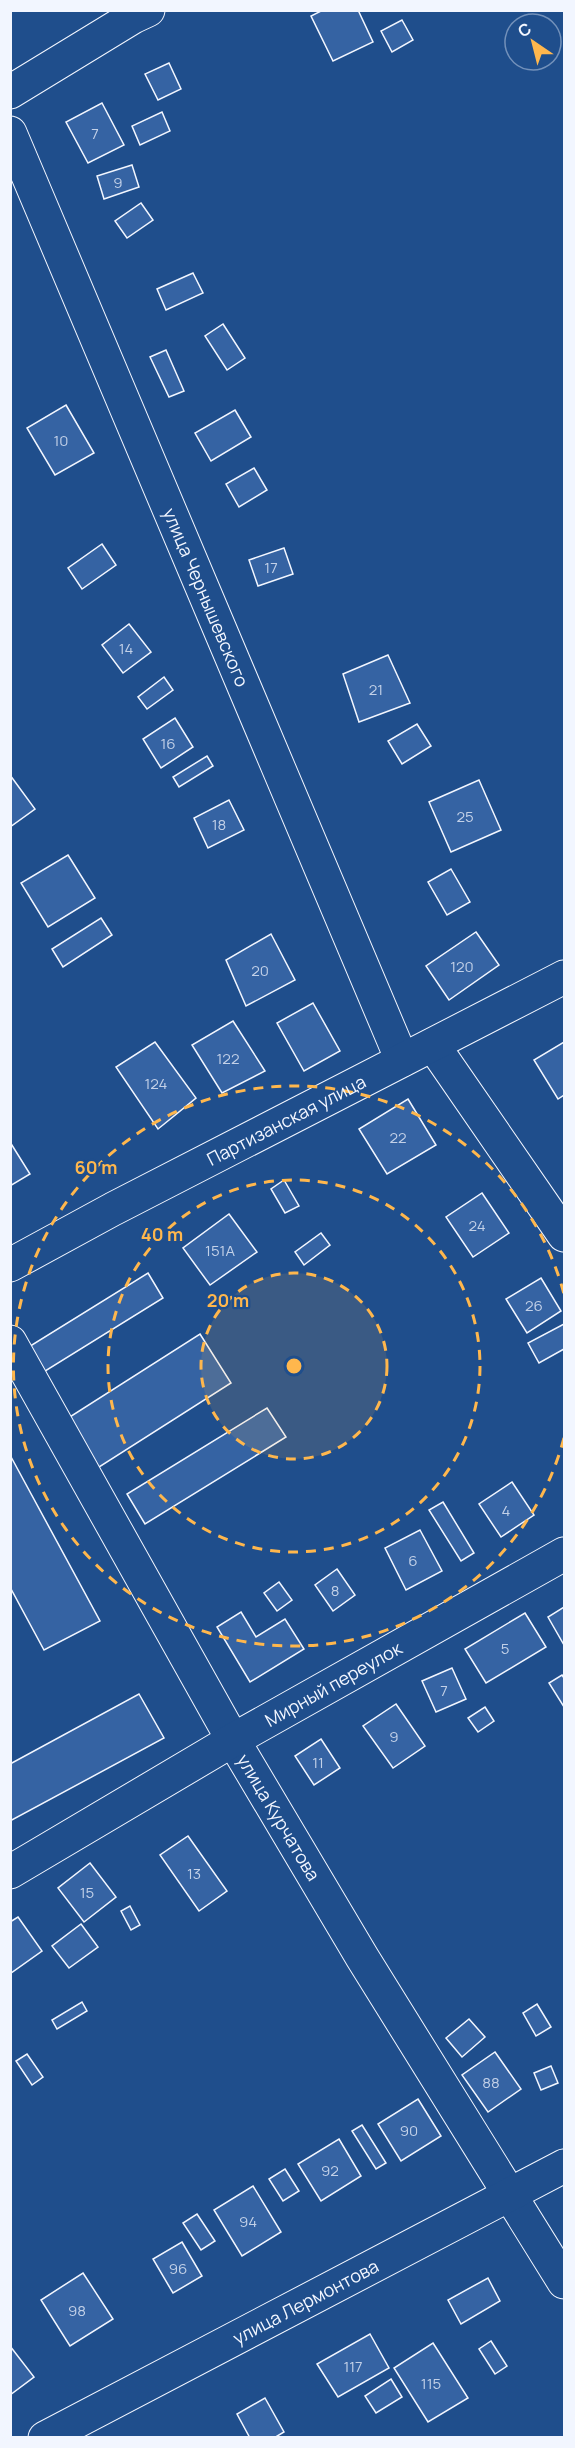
<svg xmlns="http://www.w3.org/2000/svg" width="575" height="2448" font-family="Manrope,sans-serif">
<rect width="100%" height="100%" fill="#1f4e8c"/>
<g fill="#3563a3" stroke="#f2f6ff" stroke-width="1.5">
<path d="M323,10h35l15,32 -40,19 -22,-45z"/>
<path d="M402,20l11,20 -21,12 -11,-21z"/>
<path d="M169,63l12,26 -23,11 -13,-26z"/>
<path d="M102,103l22,42 -36,18 -22,-41z"/>
<path d="M162,112l8,19 -30,14 -8,-19z"/>
<path d="M132,165l7,22 -35,12 -7,-23z"/>
<path d="M141,203l12,17 -26,18 -12,-17z"/>
<path d="M193,273l10,20 -37,17 -9,-21z"/>
<path d="M223,324l22,34 -18,12 -22,-34z"/>
<path d="M166,350l18,41 -15,6 -19,-40z"/>
<path d="M66,405l28,48 -39,22 -28,-47z"/>
<path d="M235,410l16,27 -40,24 -16,-28z"/>
<path d="M254,468l13,22 -28,17 -13,-23z"/>
<path d="M102,544l14,21 -34,24 -14,-21z"/>
<path d="M284,548l9,26 -35,12 -9,-26z"/>
<path d="M129,624l22,28 -28,21 -21,-28z"/>
<path d="M388,655l22,48 -51,19 -16,-48z"/>
<path d="M164,677l9,13 -26,19 -9,-12z"/>
<path d="M175,718l18,29 -32,21 -18,-29z"/>
<path d="M417,724l14,22 -29,18 -14,-23z"/>
<path d="M207,756l6,10 -34,21 -6,-10z"/>
<path d="M10,775l25,34 -25,18z"/>
<path d="M479,780l22,50 -50,22 -22,-50z"/>
<path d="M229,800l15,30 -36,18 -14,-30z"/>
<path d="M68,855l27,43 -47,29 -27,-44z"/>
<path d="M451,869l19,33 -23,13 -19,-33z"/>
<path d="M101,918l11,17 -49,32 -11,-18z"/>
<path d="M476,932l23,33 -50,35 -23,-34z"/>
<path d="M271,934l24,46 -49,26 -20,-46z"/>
<path d="M313,1003l27,48 -36,20 -27,-48z"/>
<path d="M233,1021l32,50 -43,22 -30,-48z"/>
<path d="M155,1042l41,56 -38,31 -42,-62z"/>
<path d="M564,1042v53l-6,4 -24,-39z"/>
<path d="M408,1099l28,46 -49,29 -28,-45z"/>
<path d="M10,1142l20,32 -20,12z"/>
<path d="M284,1180l15,26 -14,7 -14,-24z"/>
<path d="M482,1193l27,40 -36,24 -27,-40z"/>
<path d="M229,1214l28,38 -47,33 -27,-37z"/>
<path d="M321,1233l9,12 -26,20 -9,-13z"/>
<path d="M148,1273l15,25 -121,75 -15,-25z"/>
<path d="M541,1278l20,33 -34,22 -21,-34z"/>
<path d="M564,1324v25l-25,14 -11,-20z"/>
<path d="M200,1334l31,49 -135,86 -31,-49z"/>
<path d="M267,1408l19,29 -141,87 -18,-30z"/>
<path d="M10,1455l90,166 -56,29 -34,-63z"/>
<path d="M512,1482l22,33 -33,22 -22,-33z"/>
<path d="M443,1502l31,51 -13,8 -32,-51z"/>
<path d="M420,1530l22,41 -36,19 -21,-42z"/>
<path d="M337,1569l18,26 -22,16 -18,-26z"/>
<path d="M279,1582l13,18 -15,11 -13,-18z"/>
<path d="M564,1607v38l-16,-28z"/>
<path d="M241,1612l15,25 29,-18 19,30 -54,33 -33,-55z"/>
<path d="M525,1613l21,34 -60,36 -21,-34z"/>
<path d="M452,1668l14,31 -30,13 -14,-31z"/>
<path d="M562,1675l2,3v29l-15,-24z"/>
<path d="M139,1694l25,44 -154,83v-57z"/>
<path d="M396,1704l29,42 -32,22 -30,-42z"/>
<path d="M485,1707l9,14 -16,11 -10,-14z"/>
<path d="M321,1739l19,29 -26,17 -19,-29z"/>
<path d="M188,1836l39,55 -28,20 -39,-56z"/>
<path d="M90,1863l26,34 -32,25 -26,-34z"/>
<path d="M130,1906l10,19 -9,5 -10,-19z"/>
<path d="M18,1917l24,34 -31,22 -1,-51z"/>
<path d="M81,1924l17,23 -29,21 -17,-22z"/>
<path d="M82,2002l5,9 -30,18 -5,-9z"/>
<path d="M537,2004l14,23 -15,9 -13,-23z"/>
<path d="M469,2019l16,18 -23,20 -16,-19z"/>
<path d="M495,2052l26,37 -33,23 -26,-37z"/>
<path d="M27,2054l16,23 -11,8 -16,-24z"/>
<path d="M551,2066l7,17 -17,7 -7,-17z"/>
<path d="M418,2099l23,37 -40,25 -23,-37z"/>
<path d="M362,2125l24,38 -10,6 -24,-38z"/>
<path d="M339,2139l22,37 -40,25 -23,-37z"/>
<path d="M285,2169l14,22 -16,10 -14,-22z"/>
<path d="M253,2186l28,46 -39,24 -28,-46z"/>
<path d="M197,2214l18,27 -14,9 -18,-27z"/>
<path d="M182,2242l20,34 -29,17 -20,-34z"/>
<path d="M83,2273l30,46 -43,27 -29,-46z"/>
<path d="M488,2278l12,23 -39,23 -13,-24z"/>
<path d="M370,2334l19,34 -51,29 -21,-33z"/>
<path d="M491,2341l16,25 -12,8 -16,-25z"/>
<path d="M433,2343l35,55 -40,24 -34,-54z"/>
<path d="M10,2346l24,31 -24,18z"/>
<path d="M391,2379l11,18 -26,16 -11,-17z"/>
<path d="M265,2398l19,34 -10,6h-24l-13,-24z"/>
</g>
<g fill="none" stroke-linecap="round" stroke-linejoin="round">
<g stroke="#f2f6ff" stroke-width="35">
<g id="minor">
<path d="M10,92l123,-75 15,-7"/>
<path id="s1" d="M10,133l392,927"/>
<path d="M433,1045l131,190"/>
<path id="s2" d="M10,1265l103,-56 451,-232"/>
<path id="s3" d="M10,1342l223,398 129,217 202,325"/>
<path id="s4" d="M10,1872l223,-132 331,-186"/>
<path id="s5" d="M45,2438l519,-272"/>
</g>
</g>
<use href="#minor" stroke="#1f4e8c" stroke-width="33"/>
</g>
<circle cx="294" cy="1366" r="93" fill="#ffb74d" fill-opacity=".12"/>
<g fill="none" stroke="#ffb74d" stroke-width="3" stroke-dasharray="10 8">
<circle cx="294" cy="1366" r="93"/>
<circle cx="294" cy="1366" r="186"/>
<path d="M564 1438A280 280 0 1 1 564 1294"/>
</g>
<g text-anchor="middle" dominant-baseline="central" stroke-width="4.5" stroke-linejoin="round" paint-order="stroke">
<g font-size="15" fill="#c3d1e8">
<text x="95" y="133">7</text>
<text x="118" y="182">9</text>
<text x="61" y="440">10</text>
<text x="271" y="567">17</text>
<text x="126" y="648">14</text>
<text x="376" y="689">21</text>
<text x="168" y="743">16</text>
<text x="465" y="816">25</text>
<text x="219" y="824">18</text>
<text x="462" y="966">120</text>
<text x="260" y="970">20</text>
<text x="228" y="1058">122</text>
<text x="156" y="1083">124</text>
<text x="398" y="1137">22</text>
<text x="477" y="1225">24</text>
<text x="220" y="1250">151А</text>
<text x="534" y="1305">26</text>
<text x="506" y="1510">4</text>
<text x="413" y="1560">6</text>
<text x="335" y="1590">8</text>
<text x="505" y="1648">5</text>
<text x="444" y="1690">7</text>
<text x="394" y="1736">9</text>
<text x="318" y="1762">11</text>
<text x="194" y="1873">13</text>
<text x="87" y="1892">15</text>
<text x="491" y="2082">88</text>
<text x="409" y="2130">90</text>
<text x="330" y="2170">92</text>
<text x="248" y="2221">94</text>
<text x="178" y="2268">96</text>
<text x="77" y="2310">98</text>
<text x="353" y="2366">117</text>
<text x="431" y="2383">115</text>
</g>
<g font-size="18" fill="#f2f6ff" stroke="#1f4e8c">
<text stroke="none"><textPath href="#s1" startOffset="504">улица Чернышевского</textPath></text>
<text stroke="none"><textPath href="#s2" startOffset="312">Партизанская улица</textPath></text>
<text stroke="none"><textPath href="#s4" startOffset="374">Мирный переулок</textPath></text>
<text stroke="none"><textPath href="#s3" startOffset="546">улица Курчатова</textPath></text>
<text stroke="none"><textPath href="#s5" startOffset="294">улица Лермонтова</textPath></text>
</g>
</g>
<circle cx="294" cy="1366" r="9" fill="#ffb74d" stroke="#1f4e8c" stroke-width="3"/>
<g font-size="18" text-anchor="middle" font-weight="bold" fill="#ffb74d" stroke="#1f4e8c" stroke-width="4.5" stroke-linejoin="round" paint-order="stroke">
<text x="96" y="1174">60 m</text>
<text x="162" y="1241">40 m</text>
<text x="228" y="1307">20 m</text>
</g>
<rect width="575" height="2448" fill="none" stroke="#f2f6ff" stroke-width="24"/>
<g transform="translate(533 42) rotate(325)"><circle r="28" fill="#1f4e8c" stroke="#7391ba" stroke-width="1.5"/>
<path d="M0-4.5L10 22L0 15L-10 22Z" fill="#ffb74d"/>
<text y="-9" font-size="16" font-weight="bold" text-anchor="middle" fill="#f2f6ff">С</text>
</g>
</svg>
